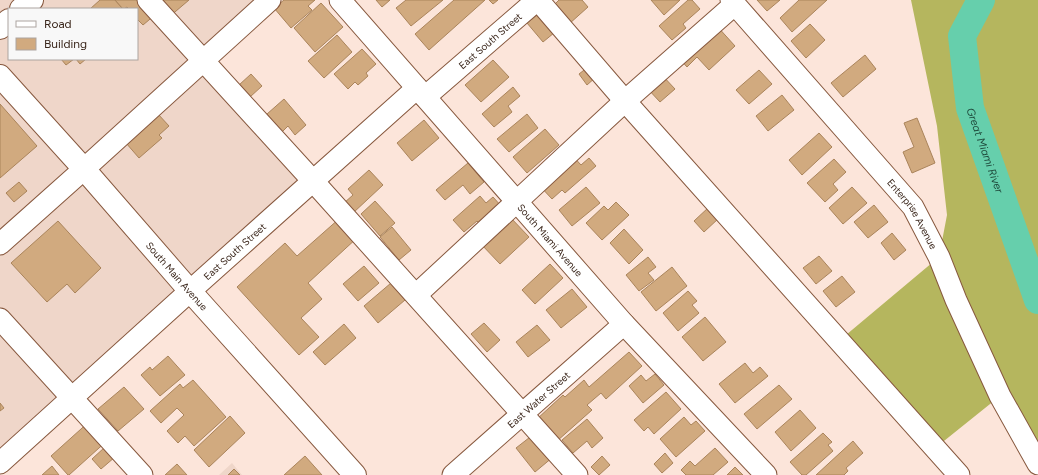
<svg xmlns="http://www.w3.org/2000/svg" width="1038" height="475" font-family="Figtree,sans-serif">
<rect width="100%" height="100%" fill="#fce5da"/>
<g fill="#efd6c9" fill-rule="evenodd">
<path d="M0,0h267l-64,60 110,121 -313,282zM9,9h128v50h-128z"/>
<path d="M232,463l10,12h-23z"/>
</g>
<path fill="#b5b65e" d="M911,0h127v464l-38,-68 -66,53 -94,-109 99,-83 8,-42 -10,-89z"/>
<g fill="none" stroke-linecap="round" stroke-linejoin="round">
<path stroke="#66cfac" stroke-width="28" id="s1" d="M981,0l-19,36 8,72 68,192"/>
</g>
<g fill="#d1aa7f" stroke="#aa845b">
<path d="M100,0h15l8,9h-33z"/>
<path d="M115,0h29l12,14 -13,11 -6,-6v-10h-8l-2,-2 -3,2h-1z"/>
<path d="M155,0h34l-20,17z"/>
<path d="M284,0h31l-7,6 4,4 -21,18 -17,-20z"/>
<path d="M376,0h14l-8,7z"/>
<path d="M406,0h37l-32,26 -15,-18z"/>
<path d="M454,0h31l-56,50 -14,-16z"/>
<path d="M489,0h9l-5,4z"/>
<path d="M559,0h23l6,7 -19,17 -16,-18z"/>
<path d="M651,0h29l-16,15z"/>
<path d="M688,0h4l8,9 -17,15 3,4 -14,12 -13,-14z"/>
<path d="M757,0h23l-13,11z"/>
<path d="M799,0h28l-35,32 -12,-14z"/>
<path d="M321,3l22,24 -28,25 -21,-24z"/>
<path d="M545,9l15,19 -17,14 -16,-19z"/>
<path d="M810,24l15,16 -19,18 -15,-17z"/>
<path d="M716,25l19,21 -26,24 -12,-13 -10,10 -8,-9z"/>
<path d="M337,35l15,17 -28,26 -16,-17z"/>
<path d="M362,49l14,15 -10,9 2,3 -10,9 -3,-3 -7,7 -14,-15z"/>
<path d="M865,55l11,14 -33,28 -12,-14z"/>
<path d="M61,59h13l-8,6z"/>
<path d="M76,59h10l-6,5z"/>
<path d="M493,60l16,17 -28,25 -16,-17z"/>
<path d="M588,67l8,10 -9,8 -8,-11z"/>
<path d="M759,70l13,14 -23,20 -13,-14z"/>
<path d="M251,74l11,12 -12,11 -11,-12z"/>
<path d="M661,74l14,15 -15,13 -13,-14z"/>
<path d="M513,87l7,9 -12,10 4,6 -18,15 -12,-13z"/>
<path d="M782,95l12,15 -26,21 -12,-15z"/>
<path d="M284,99l22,26 -11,10 -7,-9 -6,6 -15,-18z"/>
<path d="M0,104l37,42 -37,32z"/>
<path d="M158,114l11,12 -10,9 3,3 -23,20 -13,-15z"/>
<path d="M527,114l11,14 -29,24 -12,-13z"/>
<path d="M917,118l18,45 -23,10 -9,-21 11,-5 -10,-24z"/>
<path d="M424,120l15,18 -27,23 -15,-18z"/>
<path d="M545,129l14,16 -32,28 -14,-16z"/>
<path d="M819,133l13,14 -30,28 -13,-15z"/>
<path d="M571,154l10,11 8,-7 7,8 -31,27 -3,-3 -10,9 -14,-15z"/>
<path d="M834,159l12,13 -13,12 5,6 -13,12 -18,-19z"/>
<path d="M468,163l16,19 -14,12 -7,-9 -18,15 -9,-10z"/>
<path d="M369,170l14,15 -30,28 -9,-10 9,-8 -5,-6z"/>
<path d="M19,182l8,9 -13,11 -8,-9z"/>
<path d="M586,187l14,16 -28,23 -13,-16z"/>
<path d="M852,187l15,16 -24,21 -14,-16z"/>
<path d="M480,196l6,7 7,-6 9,10 -20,19 -5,-5 -13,11 -11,-12z"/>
<path d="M375,201l20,22 -15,13 -19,-22z"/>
<path d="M616,202l13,13 -27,25 -16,-17 18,-17 4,4z"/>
<path d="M874,205l14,17 -20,16 -14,-16z"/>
<path d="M709,207l10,11 -15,14 -10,-11z"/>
<path d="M510,217l19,20 -29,27 -19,-20z"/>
<path d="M340,218l18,19 -50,46 14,16 -21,19 18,19 -20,18 -62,-68 48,-44 12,13z"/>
<path d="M58,221l43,47 -26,25 -8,-9 -20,18 -36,-39z"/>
<path d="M392,227l19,23 -12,10 -19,-23z"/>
<path d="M624,229l19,21 -14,14 -19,-21z"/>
<path d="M892,233l14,17 -12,10 -13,-17z"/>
<path d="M819,256l13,15 -16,13 -13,-16z"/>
<path d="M648,257l8,10 -8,6 6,7 -15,11 -13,-16z"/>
<path d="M550,264l13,14 -28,26 -13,-14z"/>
<path d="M364,266l15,17 -21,18 -15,-17z"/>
<path d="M672,267l15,19 -31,25 -15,-19z"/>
<path d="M842,276l13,16 -19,15 -13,-16z"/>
<path d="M391,283l14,17 -27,23 -14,-17z"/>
<path d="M572,289l15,18 -26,21 -15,-18z"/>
<path d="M688,291l9,10 -5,4 7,8 -21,18 -15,-18z"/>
<path d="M705,317l21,25 -23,19 -21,-24z"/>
<path d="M484,323l16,17 -13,12 -16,-18z"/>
<path d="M344,324l12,14 -31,27 -12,-13z"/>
<path d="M537,325l13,15 -22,17 -12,-15z"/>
<path d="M629,352l13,14 -36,33 -5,-6 -14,12 5,5 -35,31 -20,-22 26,-24 2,2 19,-17 5,7z"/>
<path d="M168,356l17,19 -25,21 -19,-21 9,-8 2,3z"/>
<path d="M745,363l8,10 7,-6 8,9 -33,27 -16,-19z"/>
<path d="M655,374l9,11 -21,18 -14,-17 12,-11 5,6z"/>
<path d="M193,380l33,37 -32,29 -9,-10 -7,7 -11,-12 17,-16 -7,-7 -16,15 -11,-12 30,-27 3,4z"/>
<path d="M779,385l13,14 -35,30 -13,-15z"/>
<path d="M124,387l20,22 -26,22 -20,-22z"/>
<path d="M666,392l15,17 -27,25 -6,-7 -4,4 -10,-11z"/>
<path d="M0,403l4,5 -4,3z"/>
<path d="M800,410l16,18 -25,23 -16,-19z"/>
<path d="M230,416l15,17 -36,34 -15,-17z"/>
<path d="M684,417l7,8 5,-4 9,10 -29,26 -16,-18z"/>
<path d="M587,419l16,19 -11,10 -5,-7 -14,12 -11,-13z"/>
<path d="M91,420l18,19 -40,36h-1l-17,-19z"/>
<path d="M823,433l9,9 -4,3 5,6 -27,24h-4l-12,-13z"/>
<path d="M534,434l19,23 -18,15 -19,-24z"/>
<path d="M853,441l10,12 -17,15 2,3 -4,4h-28z"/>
<path d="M105,447l10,10 -14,12 -9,-10z"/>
<path d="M715,448l13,14 -15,13h-27l-5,-5 9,-9 5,5z"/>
<path d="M665,453l8,10 -11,10 -8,-9z"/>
<path d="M305,456l17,19h-38z"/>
<path d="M602,456l8,9 -11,10 -8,-8z"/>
<path d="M177,464l10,11h-22z"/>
<path d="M52,466l7,9h-17z"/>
<path d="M735,467l8,8h-16z"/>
<path d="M234,469l6,6h-12z"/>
</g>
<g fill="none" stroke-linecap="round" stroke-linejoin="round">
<g stroke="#87583e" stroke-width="23">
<g id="minor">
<path d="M148,0l165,181 264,294"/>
<path id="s2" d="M340,0l284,324 142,151"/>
<path d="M538,0l87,101 334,374"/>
<path id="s3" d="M731,0l182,207 26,50 17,43 44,96 38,68"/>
<path id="s4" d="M425,97l112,-97"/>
<path d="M0,244l84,-75 186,-169"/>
<path d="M416,295l209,-194 110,-97"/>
<path d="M0,319l142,156"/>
<path id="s5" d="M0,463l190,-172 227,-203"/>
<path id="s6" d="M453,475l171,-151"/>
</g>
</g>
<g stroke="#87583e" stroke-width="24">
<g id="major">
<path d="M21,9l11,-9"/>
<path d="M0,28l9,-8"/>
<path id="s7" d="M0,76l84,93 106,122 165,184"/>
</g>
</g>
<use href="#minor" stroke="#fff" stroke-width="21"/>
<use href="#major" stroke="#fff" stroke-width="22"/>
</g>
<g text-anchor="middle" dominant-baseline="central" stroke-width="3" stroke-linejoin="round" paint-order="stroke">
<g font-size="10" fill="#3a261b" stroke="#f8f8f8">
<text stroke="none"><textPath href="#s4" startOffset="86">East South Street</textPath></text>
<text stroke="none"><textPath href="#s3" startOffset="281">Enterprise Avenue</textPath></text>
<text stroke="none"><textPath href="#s2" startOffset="319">South Miami Avenue</textPath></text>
<text stroke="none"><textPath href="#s5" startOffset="316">East South Street</textPath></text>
<text stroke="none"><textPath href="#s7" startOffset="267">South Main Avenue</textPath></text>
<text stroke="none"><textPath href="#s6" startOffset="114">East Water Street</textPath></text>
</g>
<g font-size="11" font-style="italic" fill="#204d3e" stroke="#f8f8f8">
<text stroke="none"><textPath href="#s1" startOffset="158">Great Miami River</textPath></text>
</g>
</g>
<rect x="8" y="8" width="130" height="52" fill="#f8f8f8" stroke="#aca4a0"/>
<rect x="16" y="21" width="20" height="6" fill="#ffffff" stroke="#aca4a0"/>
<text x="44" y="28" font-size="12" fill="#3a261b">Road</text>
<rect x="16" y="38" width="20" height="12" fill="#d1aa7f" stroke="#aca4a0"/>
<text x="44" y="48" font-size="12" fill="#3a261b">Building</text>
</svg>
